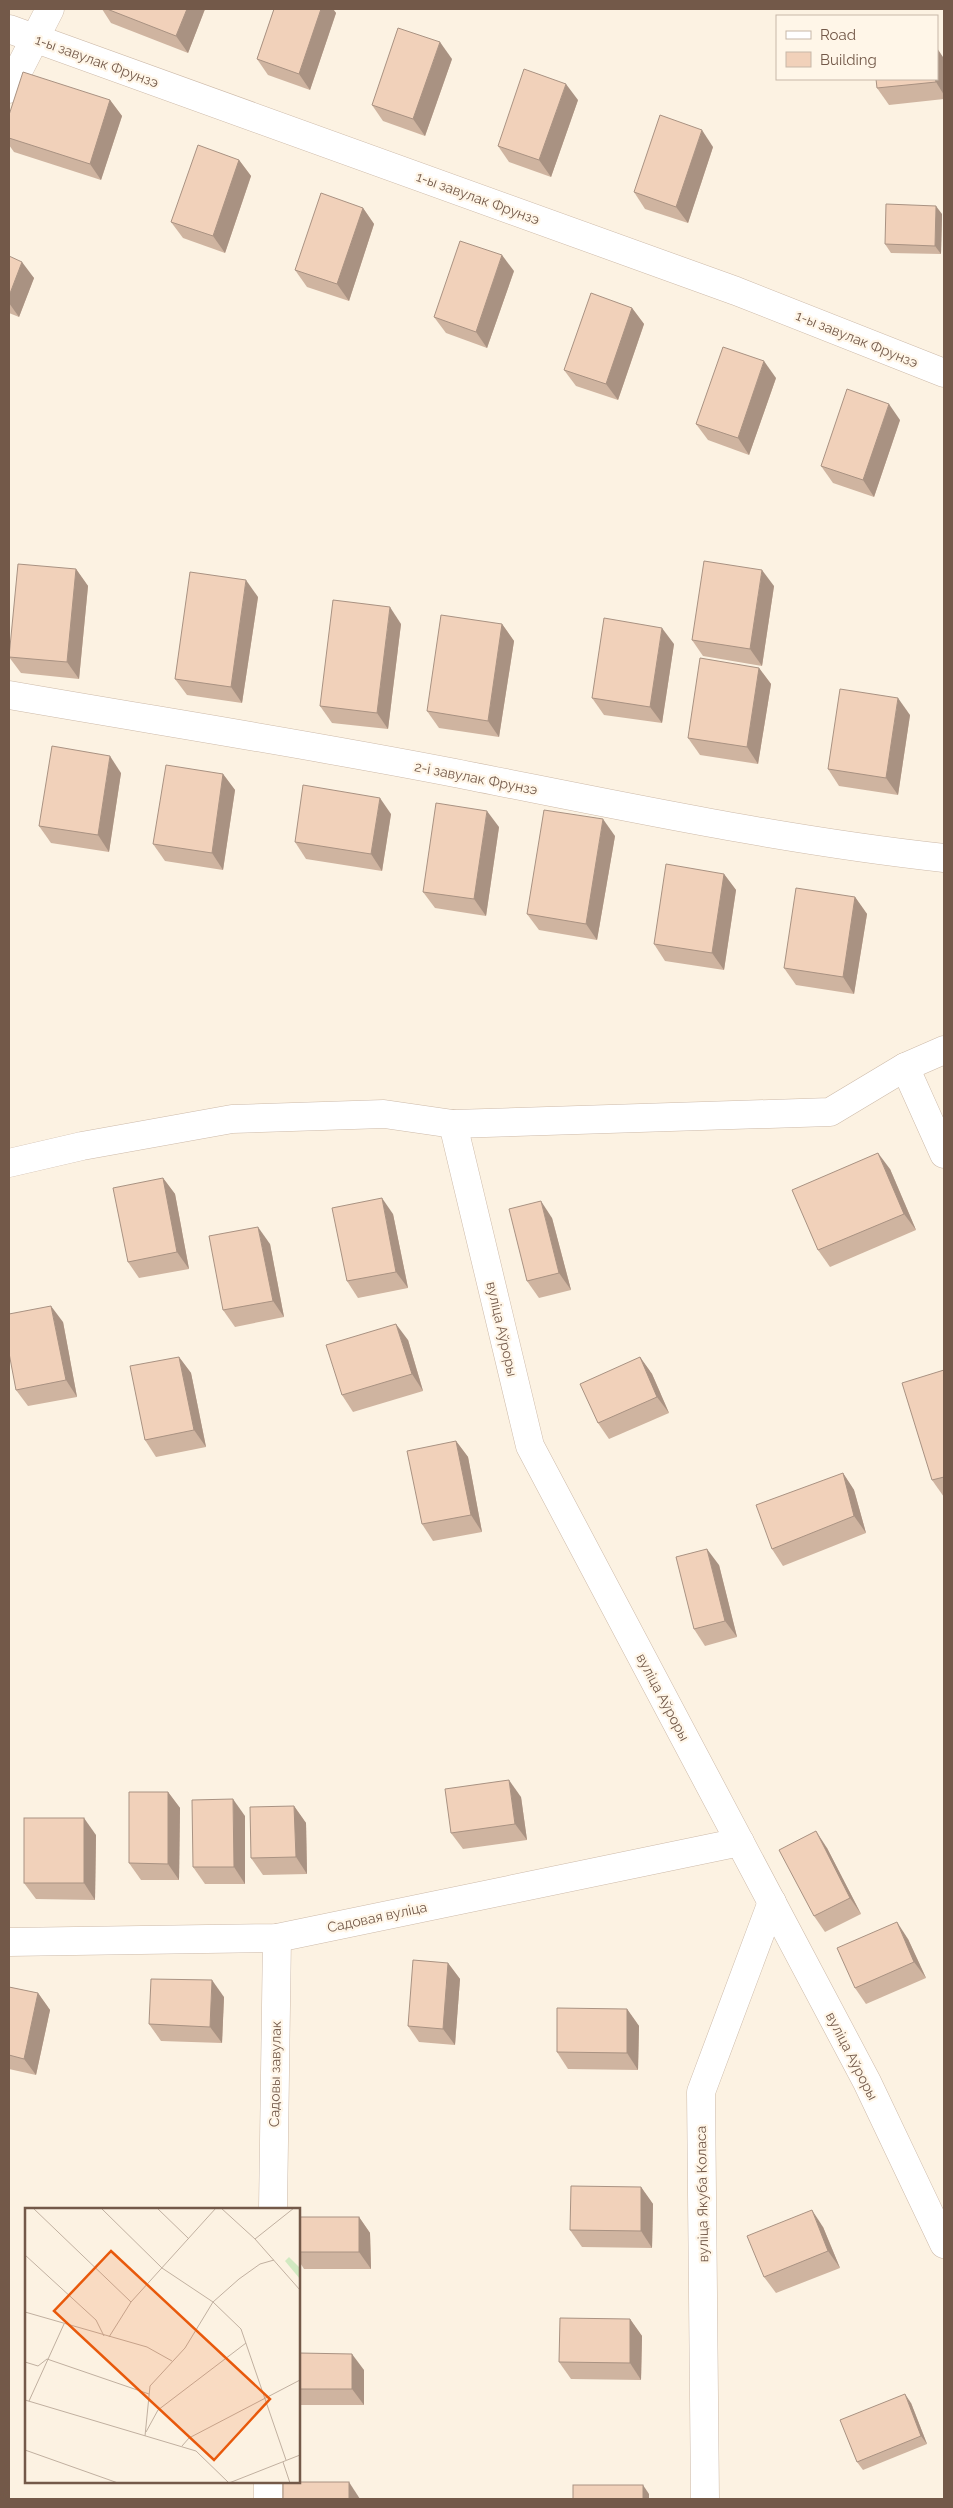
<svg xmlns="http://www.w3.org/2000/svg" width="953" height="2508" font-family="Raleway,sans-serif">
<rect width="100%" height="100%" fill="#fcf2e2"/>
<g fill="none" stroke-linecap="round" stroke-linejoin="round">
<g stroke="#cdbaa9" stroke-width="29">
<g id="minor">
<path d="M9,29l727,262 208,82"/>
<path d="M9,89l41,-80"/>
<path d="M9,695c149,26 298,49 446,78 163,32 324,67 489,85"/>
<path d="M905,1067l39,87"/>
<path d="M453,1124l77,322 337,636 77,162"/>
<path d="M9,1163l73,-17 150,-27 152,-5 69,10 377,-12 75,-45 39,-17"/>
<path d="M9,1942l268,-4 463,-96"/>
<path d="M273,2209l4,-271"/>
<path d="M268,2499v-17"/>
<path d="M705,2499l-4,-407 71,-190"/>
</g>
</g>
<use href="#minor" stroke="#fff" stroke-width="28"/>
</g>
<g fill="#cfb4a0">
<path d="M102,9h103l-17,44 -77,-30z"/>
<path d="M274,9h59l3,4 -26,77 -42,-15 -11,-16z"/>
<path d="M943,57l1,12v30l-55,6 -12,-17z"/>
<path d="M452,59l-27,77 -42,-15 -11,-16z"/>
<path d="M110,100l12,16 -21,64 -87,-28 -5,-7v-30z"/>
<path d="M578,100l-27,77 -42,-15 -11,-16z"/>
<path d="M713,147l-25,76 -43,-14 -11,-17z"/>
<path d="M239,160l12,16 -26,77 -42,-15 -12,-16z"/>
<path d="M363,208l11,16 -25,77 -42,-14 -12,-17z"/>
<path d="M942,214l-1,40 -50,-1 -6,-9z"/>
<path d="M9,256l25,22 -15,39 -10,-4z"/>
<path d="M514,271l-27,77 -41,-15 -12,-16z"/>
<path d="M632,308l12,16 -26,76 -42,-14 -12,-16z"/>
<path d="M776,378l-27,77 -41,-15 -12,-16z"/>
<path d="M900,420l-26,77 -41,-14 -12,-17z"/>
<path d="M76,569l12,17 -9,93 -58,-6 -12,-16z"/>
<path d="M774,586l-12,80 -59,-10 -11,-16z"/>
<path d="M258,597l-16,106 -55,-8 -12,-16z"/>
<path d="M401,624l-13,105 -56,-6 -12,-17z"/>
<path d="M502,624l12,17 -15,96 -60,-9 -12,-17z"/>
<path d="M674,644l-12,79 -58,-8 -12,-17z"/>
<path d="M759,668l12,16 -13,80 -58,-9 -12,-17z"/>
<path d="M910,715l-12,80 -59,-9 -11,-17z"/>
<path d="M121,773l-12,79 -58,-9 -12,-17z"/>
<path d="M223,774l12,16 -12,80 -58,-9 -12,-17z"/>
<path d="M391,814l-9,57 -76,-12 -11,-17z"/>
<path d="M499,827l-13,89 -51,-8 -12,-16z"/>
<path d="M615,836l-18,104 -58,-10 -12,-16z"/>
<path d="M724,874l12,16 -12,80 -59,-9 -11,-17z"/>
<path d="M855,897l12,17 -13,80 -58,-9 -12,-17z"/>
<path d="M890,1169l26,61 -86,37 -12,-17z"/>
<path d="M163,1178l12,16 14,75 -50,9 -11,-16z"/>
<path d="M393,1214l15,74 -50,10 -11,-17z"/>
<path d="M552,1218l19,72 -32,8 -12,-17z"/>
<path d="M270,1244l14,73 -49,10 -12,-17z"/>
<path d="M63,1322l14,75 -49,9 -12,-16z"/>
<path d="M408,1340l15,51 -70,21 -11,-17z"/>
<path d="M179,1357l12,16 15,74 -50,10 -11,-17z"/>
<path d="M640,1357l12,17 17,39 -60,26 -11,-16z"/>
<path d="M944,1370v127l-12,-17z"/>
<path d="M456,1441l12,16 14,75 -49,9 -11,-17z"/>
<path d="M843,1473l11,17 12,43 -83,33 -11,-17z"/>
<path d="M719,1565l18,72 -32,9 -11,-17z"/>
<path d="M168,1792l12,16 -1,72h-38l-12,-17z"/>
<path d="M521,1797l6,43 -64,9 -12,-16z"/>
<path d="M294,1806l12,17 1,51 -44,1 -12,-17z"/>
<path d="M245,1816v68h-40l-12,-17z"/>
<path d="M96,1835l-1,65 -59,-1 -12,-16z"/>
<path d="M827,1848l34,66 -36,18 -11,-16z"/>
<path d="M908,1939l18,39 -60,26 -11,-16z"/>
<path d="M448,1963l12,16 -5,66 -36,-3 -11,-16z"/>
<path d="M9,1987l29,6 12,17 -14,65 -27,-6z"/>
<path d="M224,1997l-2,46 -61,-2 -12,-17z"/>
<path d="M627,2009l12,17 -1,44 -70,-1 -11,-17z"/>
<path d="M641,2187l12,17 -1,44 -70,-1 -12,-17z"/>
<path d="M299,2217h60l11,16 1,36h-67l-5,-8z"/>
<path d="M823,2227l17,41 -64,25 -12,-16z"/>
<path d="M630,2319l12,17 -1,44 -70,-1 -12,-17z"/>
<path d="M299,2353l65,17v35h-65z"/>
<path d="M911,2403l16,41 -64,26 -6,-8z"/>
<path d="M131,2482h70l-68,2z"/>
</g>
<g fill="#a99282">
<path d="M187,9h18l-17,44 -12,-17z"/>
<path d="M321,9h12l3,4 -26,77 -11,-16z"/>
<path d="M440,42l12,17 -27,77 -12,-17z"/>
<path d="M937,48l6,9 1,12v26l-8,-13 -1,-3h2z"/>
<path d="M566,84l12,16 -27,77 -12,-17z"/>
<path d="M110,100l12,16 -21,64 -11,-16z"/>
<path d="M702,130l11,17 -25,76 -12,-16z"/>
<path d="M239,160l12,16 -26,77 -12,-17z"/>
<path d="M936,206l6,8 -1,40 -6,-8z"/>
<path d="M363,208l11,16 -25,77 -12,-17z"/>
<path d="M502,255l12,16 -27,77 -11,-16z"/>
<path d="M22,262l12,16 -15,39 -10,-14v-7z"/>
<path d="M632,308l12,16 -26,76 -12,-16z"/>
<path d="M764,361l12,17 -27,77 -11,-17z"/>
<path d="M889,404l11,16 -26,77 -11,-17z"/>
<path d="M76,569l12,17 -9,93 -12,-17z"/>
<path d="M762,570l12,16 -12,80 -12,-17z"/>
<path d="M246,580l12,17 -16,106 -11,-16z"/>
<path d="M390,607l11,17 -13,105 -11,-16z"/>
<path d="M502,624l12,17 -15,96 -11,-16z"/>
<path d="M662,628l12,16 -12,79 -12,-16z"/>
<path d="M759,668l12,16 -13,80 -11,-17z"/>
<path d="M898,698l12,17 -12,80 -12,-17z"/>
<path d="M110,756l11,17 -12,79 -11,-17z"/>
<path d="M223,774l12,16 -12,80 -11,-17z"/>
<path d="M380,798l11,16 -9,57 -11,-17z"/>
<path d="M487,811l12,16 -13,89 -12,-17z"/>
<path d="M603,819l12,17 -18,104 -11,-16z"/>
<path d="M724,874l12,16 -12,80 -12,-17z"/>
<path d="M855,897l12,17 -13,80 -11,-17z"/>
<path d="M878,1153l12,16 26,61 -12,-16z"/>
<path d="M163,1178l12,16 14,75 -12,-17z"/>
<path d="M382,1198l11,16 15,74 -12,-16z"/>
<path d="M541,1201l11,17 19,72 -12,-17z"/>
<path d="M258,1227l12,17 14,73 -11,-16z"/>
<path d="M51,1306l12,16 14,75 -11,-17z"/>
<path d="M396,1324l12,16 15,51 -11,-17z"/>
<path d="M179,1357l12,16 15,74 -12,-17z"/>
<path d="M640,1357l12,17 17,39 -12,-16z"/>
<path d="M456,1441l12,16 14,75 -11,-17z"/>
<path d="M843,1473l11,17 12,43 -12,-17z"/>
<path d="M707,1549l12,16 18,72 -12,-16z"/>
<path d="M509,1780l12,17 6,43 -12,-16z"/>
<path d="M168,1792l12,16 -1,72 -11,-16z"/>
<path d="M233,1799l12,17v68l-11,-17z"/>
<path d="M294,1806l12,17 1,51 -11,-17z"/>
<path d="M84,1818l12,17 -1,65 -11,-17z"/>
<path d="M816,1831l11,17 34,66 -11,-16z"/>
<path d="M897,1922l11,17 18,39 -12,-16z"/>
<path d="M448,1963l12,16 -5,66 -12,-16z"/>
<path d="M212,1980l12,17 -2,46 -12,-16z"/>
<path d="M38,1993l12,17 -14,65 -12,-16z"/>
<path d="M627,2009l12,17 -1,44 -11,-17z"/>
<path d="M641,2187l12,17 -1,44 -11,-17z"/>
<path d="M812,2210l11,17 17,41 -12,-17z"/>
<path d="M359,2217l11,16 1,36 -12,-17z"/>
<path d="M630,2319l12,17 -1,44 -11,-17z"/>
<path d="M352,2354l12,16v35l-12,-16z"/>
<path d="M905,2394l6,9 16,41 -6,-8z"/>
<path d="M349,2482l11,17h-11z"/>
<path d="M643,2485l6,9v5h-6z"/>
</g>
<g fill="#f1d1ba" stroke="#a99282">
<path d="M107,9h80l-11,27z"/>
<path d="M274,9h47l-22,65 -42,-15z"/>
<path d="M398,28l42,14 -27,77 -41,-14z"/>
<path d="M524,69l42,15 -27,76 -41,-14z"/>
<path d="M23,72l87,28 -20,64 -81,-26v-23z"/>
<path d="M876,79h59l1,3 -59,6z"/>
<path d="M660,115l42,15 -26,77 -42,-15z"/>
<path d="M198,145l41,15 -26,76 -42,-14z"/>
<path d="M321,193l42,15 -26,76 -42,-14z"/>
<path d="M886,204l50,2 -1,40 -50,-2z"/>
<path d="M460,241l42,14 -26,77 -42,-15z"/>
<path d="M9,256l13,6 -13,34z"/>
<path d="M591,293l41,15 -26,76 -42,-14z"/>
<path d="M723,347l41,14 -26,77 -42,-14z"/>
<path d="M847,389l42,15 -26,76 -42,-14z"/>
<path d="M704,561l58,9 -12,79 -58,-9z"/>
<path d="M18,564l58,5 -9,93 -58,-5z"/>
<path d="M190,572l56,8 -15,107 -56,-8z"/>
<path d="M333,600l57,7 -13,106 -57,-7z"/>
<path d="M441,615l61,9 -14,97 -61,-10z"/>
<path d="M604,618l58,10 -12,79 -58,-9z"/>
<path d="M700,658l59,10 -12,79 -59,-9z"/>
<path d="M840,689l58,9 -12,80 -58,-9z"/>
<path d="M52,746l58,10 -12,79 -59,-9z"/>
<path d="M166,765l57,9 -11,79 -59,-9z"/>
<path d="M303,785l77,13 -9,56 -76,-12z"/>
<path d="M436,803l51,8 -13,88 -51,-7z"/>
<path d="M544,810l59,9 -17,105 -59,-10z"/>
<path d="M666,864l58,10 -12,79 -58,-9z"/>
<path d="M796,888l59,9 -12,80 -59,-9z"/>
<path d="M878,1153l26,61 -86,36 -26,-60z"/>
<path d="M163,1178l14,74 -49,10 -15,-74z"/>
<path d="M382,1198l14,74 -49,9 -15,-73z"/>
<path d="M541,1201l18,72 -32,8 -18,-72z"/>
<path d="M258,1227l15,74 -50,9 -14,-74z"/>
<path d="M51,1306l15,74 -50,10 -7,-37v-39z"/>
<path d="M396,1324l16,50 -70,21 -16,-50z"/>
<path d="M179,1357l15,73 -49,10 -15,-74z"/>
<path d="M640,1357l17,40 -59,26 -18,-39z"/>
<path d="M944,1370v107l-12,3 -30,-97z"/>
<path d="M456,1441l15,74 -49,9 -15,-73z"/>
<path d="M843,1473l11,43 -82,33 -16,-44z"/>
<path d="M707,1549l18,72 -31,8 -18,-72z"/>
<path d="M509,1780l6,44 -64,9 -6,-44z"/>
<path d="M129,1792h39v72l-39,-1z"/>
<path d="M233,1799l1,68h-41l-1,-67z"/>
<path d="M294,1806l2,51 -45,1 -1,-51z"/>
<rect x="24" y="1818" width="60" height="65"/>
<path d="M816,1831l34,67 -36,18 -35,-66z"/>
<path d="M897,1922l17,40 -59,26 -18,-40z"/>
<path d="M413,1960l35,3 -5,66 -35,-3z"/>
<path d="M151,1979l61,1 -2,47 -61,-3z"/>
<path d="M9,1987l29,6 -14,66 -15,-4z"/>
<path d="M557,2008l70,1v44l-70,-1z"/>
<path d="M571,2186l70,1v44l-71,-1z"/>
<path d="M812,2210l16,41 -64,26 -17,-41z"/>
<rect x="299" y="2217" width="60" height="35"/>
<path d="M560,2318l70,1v44l-71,-1z"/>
<path d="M299,2353l53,1v35h-53z"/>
<path d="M905,2394l16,42 -64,26 -17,-42z"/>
<rect x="283" y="2482" width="66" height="17"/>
<rect x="573" y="2485" width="70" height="14"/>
</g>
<g text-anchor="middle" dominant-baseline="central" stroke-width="4.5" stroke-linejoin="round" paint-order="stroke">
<g font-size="14" fill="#735949" stroke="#fff6e8">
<text transform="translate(97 61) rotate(20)">1-ы завулак Фрунзэ</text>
<text transform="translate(478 198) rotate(20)">1-ы завулак Фрунзэ</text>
<text transform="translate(857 339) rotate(22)">1-ы завулак Фрунзэ</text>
<text transform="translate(476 778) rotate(11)">2-і завулак Фрунзэ</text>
<text transform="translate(502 1329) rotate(77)">вуліца Аўроры</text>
<text transform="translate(663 1697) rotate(62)">вуліца Аўроры</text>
<text transform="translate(377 1917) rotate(-12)">Садовая вуліца</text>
<text transform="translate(852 2056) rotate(63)">вуліца Аўроры</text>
<text transform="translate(275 2074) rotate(-89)">Садовы завулак</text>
<text transform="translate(702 2194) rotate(-91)">вуліца Якуба Коласа</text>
</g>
</g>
<g transform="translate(25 2208)">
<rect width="275" height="275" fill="#fcf2e2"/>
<path d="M264,49l11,11v11l-15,-18z" fill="#d1e9c1"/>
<path fill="none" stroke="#c1b0a0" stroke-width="1" d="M8,0l98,94M76,0l61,60 51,34 28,27 45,131M132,0l32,31M196,0l34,31 45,51M230,31l39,-31M0,47l71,65 8,16M0,104l122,35 25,14M84,129l22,-35 85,-94M0,154l13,4 9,-7 102,35M0,192l171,51 33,32M4,193l35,-77M121,224l12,-22 88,-67M120,228l5,-50 35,-38 28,-46 26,-23 21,-15 14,-4M157,238l7,-8 111,-58M0,242l93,33M258,254l7,21M204,275l71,-28"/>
<path fill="#e8590c" fill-opacity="0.15" stroke="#e8590c" stroke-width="2.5" d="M86,43l159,148 -56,61 -160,-149z"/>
<rect width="275" height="275" fill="none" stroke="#735949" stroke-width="2.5"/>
</g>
<rect width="953" height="2508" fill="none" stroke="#735949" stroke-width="20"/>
<rect x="776" y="15" width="162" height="65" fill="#fff6e8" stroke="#c7b7a8"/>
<rect x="786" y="31" width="25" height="8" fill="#ffffff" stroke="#c7b7a8"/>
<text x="820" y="40" font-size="15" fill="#735949">Road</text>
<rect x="786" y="52" width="25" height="15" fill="#f1d1ba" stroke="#c7b7a8"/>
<text x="820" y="65" font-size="15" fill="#735949">Building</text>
</svg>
